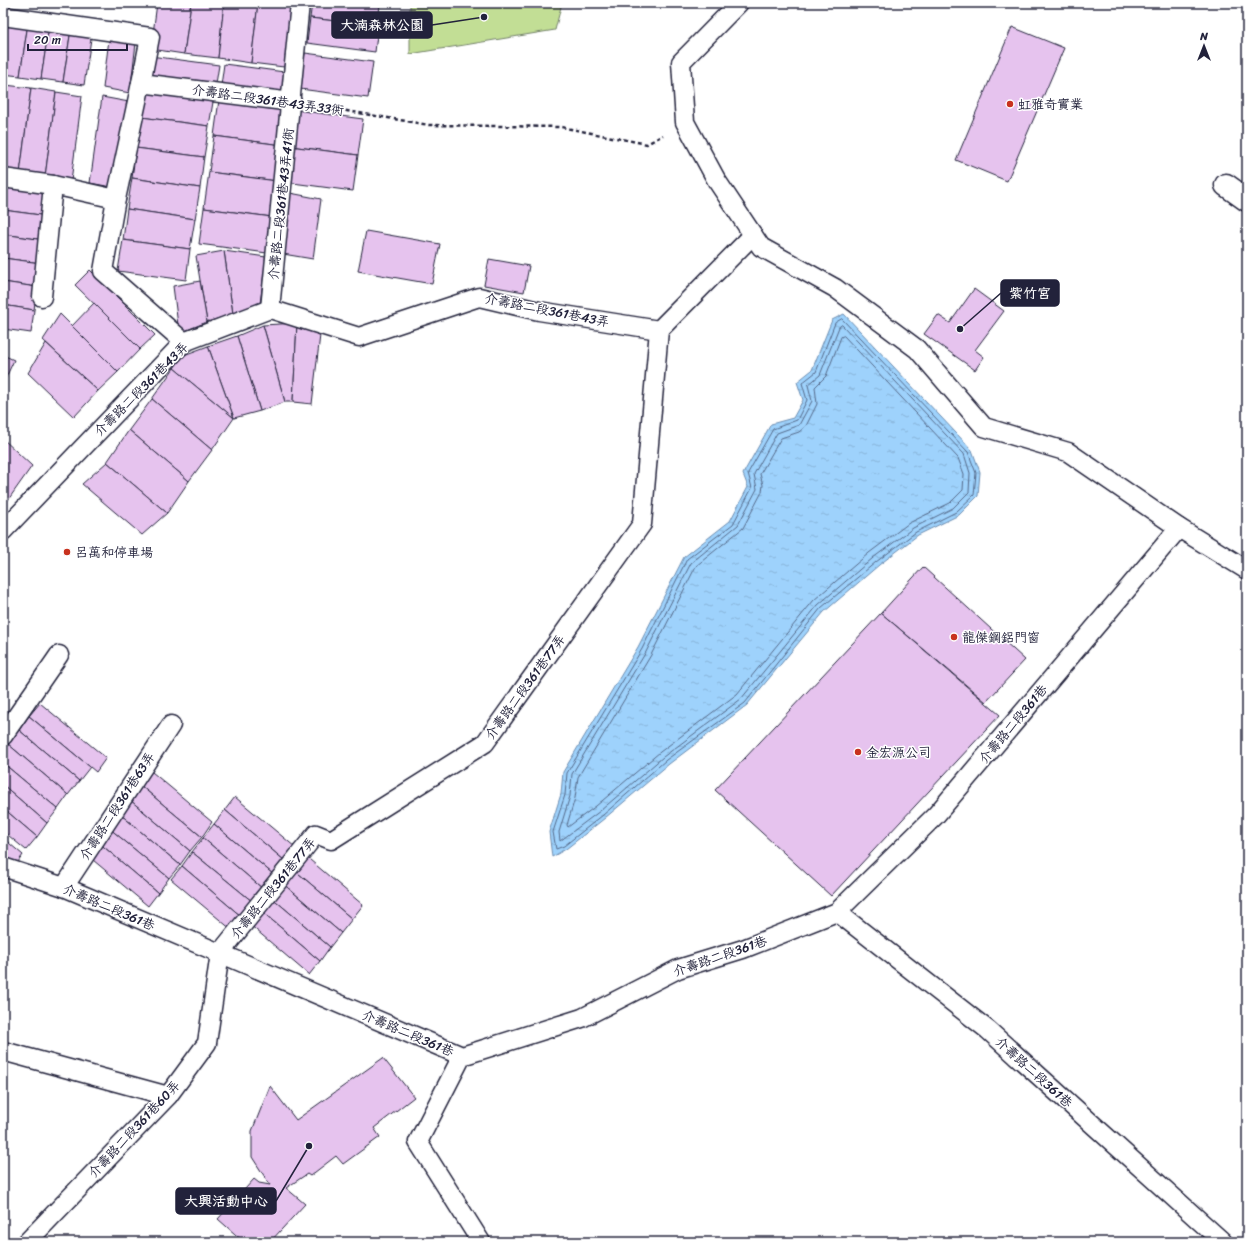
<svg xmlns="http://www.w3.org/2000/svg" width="1250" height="1245" font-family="Sriracha,'LXGW WenKai TC',sans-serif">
<defs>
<pattern id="water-ripples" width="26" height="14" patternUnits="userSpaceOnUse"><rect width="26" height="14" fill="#9ed2fc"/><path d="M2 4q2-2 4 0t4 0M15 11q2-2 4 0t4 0" fill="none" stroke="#88b4d9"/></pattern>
</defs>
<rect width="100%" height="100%" fill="#fff"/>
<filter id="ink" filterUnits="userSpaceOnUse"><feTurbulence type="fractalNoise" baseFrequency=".025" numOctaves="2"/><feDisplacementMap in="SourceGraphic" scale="8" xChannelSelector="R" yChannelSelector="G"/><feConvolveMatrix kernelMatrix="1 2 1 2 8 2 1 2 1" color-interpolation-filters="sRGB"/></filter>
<g filter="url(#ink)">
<path fill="#c2de95" stroke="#728068" d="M410,3h152l-7,27 -145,24z"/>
<path fill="url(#water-ripples)" stroke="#6c8caf" d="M844,314l128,136 8,22 -2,24 -19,19 -41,20 -39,30 -55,47 -77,93 -78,59 -64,54 -39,31 -14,8 -3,-25 12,-38 2,-22 75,-125 46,-90 46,-36 18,-34 -5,-13 28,-50 22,-6 10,-18 -6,-18 15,-12 20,-50z"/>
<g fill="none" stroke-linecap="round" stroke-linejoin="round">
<g stroke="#546888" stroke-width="1">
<path d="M842,319l126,133 8,21 -2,22 -18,17 -40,20 -40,30 -55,46 -76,95 -79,57 -63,55 -39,31 -8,3 -3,-17 12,-37 2,-22 75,-124 45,-90 46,-35 19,-36 -4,-15 25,-44 24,-9 10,-20 -5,-17 14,-11 19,-49z"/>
<path d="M842,325l122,129 6,19 -1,19 -16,16 -40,20 -40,30 -55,47 -77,94 -78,58 -63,54 -40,30 -1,-9 11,-36 2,-22 74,-122 45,-89 47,-38 19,-36 -3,-15 23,-41 22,-8 13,-24 -4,-16 12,-10 19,-48z"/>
<path d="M844,336l114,122 6,16 -1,16 -13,13 -41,20 -40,30 -55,47 -77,94 -77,58 -64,54 -28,21 -1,-2 8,-27 3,-21 73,-122 45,-89 47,-38 19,-36 1,-7 -3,-11 21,-36 18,-6 7,-6 11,-22 -2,-17 11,-11 15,-39z"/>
</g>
</g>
<g fill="#e6c3ee" stroke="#22223b">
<path d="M157,3h34l-7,51 -33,-5z"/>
<path d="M191,3h33l-6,55 -34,-4z"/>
<path d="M224,3h34l-7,60 -33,-5z"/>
<path d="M258,3h34l-8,64 -33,-4z"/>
<path d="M312,3h68l-2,23 -68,-8z"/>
<path d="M310,18l68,8 -3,26 -68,-9z"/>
<path d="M6,20l22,3 -8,53 -17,-2v-32z"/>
<path d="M28,23l21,3 -8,53 -21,-3z"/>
<path d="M49,26l22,3 -8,53 -22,-3z"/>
<path d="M1012,27l52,21 -57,133 -51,-21z"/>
<path d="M71,29l21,3 -8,53 -21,-3z"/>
<path d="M109,39l27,4 -6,50 -27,-5z"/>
<path d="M305,53l68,9 -5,36 -68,-9z"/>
<path d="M150,56l69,9 -5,31 -68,-10z"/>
<path d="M224,64l68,9 -5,36 -68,-9z"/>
<path d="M5,85l26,3 -11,86 -17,-3v-68z"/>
<path d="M146,86l68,10 -5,30 -68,-9z"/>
<path d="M31,88l25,4 -11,85 -25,-3z"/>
<path d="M56,92l26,4 -11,85 -26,-4z"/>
<path d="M102,97l27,5 -12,86 -27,-5z"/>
<path d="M219,100l68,9 -5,36 -68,-9z"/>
<path d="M295,110l68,9 -5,36 -68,-9z"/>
<path d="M141,117l68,9 -5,31 -68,-9z"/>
<path d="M214,136l68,9 -5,36 -68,-9z"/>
<path d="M290,146l68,9 -5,36 -68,-9z"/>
<path d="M136,148l68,9 -4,31 -68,-10z"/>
<path d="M209,172l68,9 -5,36 -68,-9z"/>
<path d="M132,178l68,10 -5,31 -68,-10z"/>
<path d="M3,186l48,7 -3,23 -45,-6z"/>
<path d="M285,192l36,7 -8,60 -36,-6z"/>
<path d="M204,208l68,9 -5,36 -68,-9z"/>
<path d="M127,209l68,10 -5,30 -67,-9z"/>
<path d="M3,210l45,6 -4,24 -41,-6z"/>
<path d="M366,231l74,13 -8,40 -74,-13z"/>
<path d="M3,234l41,6 -3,23 -38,-5z"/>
<path d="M123,240l67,9 -4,31 -68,-9z"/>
<path d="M224,251l42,6 -6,47 -27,10z"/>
<path d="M224,251l9,63 -26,8 -11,-66z"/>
<path d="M3,258l38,5 -4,24 -34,-5z"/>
<path d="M489,259l40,7 -5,26 -40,-7z"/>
<path d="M90,270l65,65 -15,14 -65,-64z"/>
<path d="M200,281l7,41 -28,11 -6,-47z"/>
<path d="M3,282l34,5 -3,23 -31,-5z"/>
<path d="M974,289l30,22 -29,39 9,7 -9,13 -51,-36 14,-19 12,8z"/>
<path d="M94,303l46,46 -22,23 -46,-46z"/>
<path d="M3,305l31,5 -3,23 -28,-4z"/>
<path d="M60,314l58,58 -20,19 -55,-51z"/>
<path d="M297,323l-4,79h-8l-22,-77z"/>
<path d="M297,323l23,12 -8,69 -19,-2z"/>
<path d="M263,325l22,77 -25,9 -23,-75z"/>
<path d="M237,336l23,75 -26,7 -26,-72z"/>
<path d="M46,343l52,48 -24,26 -46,-44z"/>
<path d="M208,346l26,72 -60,-50 10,-13z"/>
<path d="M3,355l11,5 -11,24z"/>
<path d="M174,368l60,50 -22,32 -60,-51z"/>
<path d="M152,399l60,51 -23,31 -60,-51z"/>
<path d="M129,430l60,51 -22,32 -60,-51z"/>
<path d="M3,439l29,27 -24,34 -5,-5z"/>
<path d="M107,462l60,51 -25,22 -60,-51z"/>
<path d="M3,495l5,5 -5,7z"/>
<path d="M923,567l102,93 -39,42 -105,-89z"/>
<path d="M881,613l119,102 -169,181 -116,-106z"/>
<path d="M40,703l66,55 -10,14 -67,-56z"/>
<path d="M29,716l61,51 -11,14 -60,-51z"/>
<path d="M19,730l60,51 -11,14 -60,-51z"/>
<path d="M8,744l60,51 -10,14 -55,-46v-12z"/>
<path d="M3,763l55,46 -11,14 -44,-38z"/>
<path d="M146,767l66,55 -10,15 -67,-56z"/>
<path d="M3,785l44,38 -10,14 -34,-29z"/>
<path d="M141,786l61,51 -12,14 -60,-51z"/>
<path d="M235,797l60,50 -10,14 -60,-51z"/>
<path d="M130,800l60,51 -10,14 -60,-51z"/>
<path d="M3,808l34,29 -11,13 -23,-19z"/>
<path d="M225,810l60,51 -11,14 -60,-51z"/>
<path d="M120,814l60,51 -11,13 -60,-50z"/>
<path d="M214,824l60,51 -11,14 -60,-51z"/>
<path d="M109,828l60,50 -11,15 -60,-51z"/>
<path d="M3,838l20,17 -8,11 -12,-6z"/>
<path d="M203,838l60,51 -10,13 -61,-50z"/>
<path d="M98,842l60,51 -10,13 -61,-51z"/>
<path d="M192,852l61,50 -11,15 -60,-51z"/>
<path d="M303,854l60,51 -11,14 -60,-51z"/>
<path d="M182,866l60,51 -10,13 -61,-51z"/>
<path d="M292,868l60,51 -11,14 -60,-51z"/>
<path d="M281,882l60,51 -11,14 -60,-51z"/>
<path d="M270,896l60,51 -10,14 -60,-51z"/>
<path d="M260,910l60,51 -11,14 -60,-51z"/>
<path d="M383,1058l31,39 -40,31 6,9 -37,27 -7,-8 -26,20 -3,-2 -21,14 19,16 -35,38h-26l-26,-23 36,-40 5,4 11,2 -18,-28v-26l18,-45 26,34z"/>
</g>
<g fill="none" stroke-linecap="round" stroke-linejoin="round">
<g stroke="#22223b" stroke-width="21">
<g id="lane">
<path d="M739,3l-58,59 4,60 32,59 44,66 74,41 82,61 67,78 84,25 111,76 68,42"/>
<path d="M3,16l147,21 -9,46"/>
<path d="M3,178l50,7 63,14"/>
<path d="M42,297l11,-112"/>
<path d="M270,309l30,-306"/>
<path d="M659,330l94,-95"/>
<path d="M184,342l-81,-71 13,-72 25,-116 151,19"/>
<path d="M3,531l181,-189 86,-33 89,28 120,-40 60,14 120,19"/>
<path d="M3,736l56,-81"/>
<path d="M3,867l61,20 398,169 120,-38 96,-49 65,-20 94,-37 99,-97 243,-287"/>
<path d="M64,887l107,-162"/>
<path d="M837,912l151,118 235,212"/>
<path d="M3,1051l165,45"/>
<path d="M462,1056l-44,86 63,100"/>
<path d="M27,1242l141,-146 39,-53 13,-90 96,-119 15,6 154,-97 157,-219 17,-194"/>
</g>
</g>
<g stroke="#22223b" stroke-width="25">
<path id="street" d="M1226,185l21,15"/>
</g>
<path stroke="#22223b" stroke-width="2.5" stroke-dasharray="4 3" stroke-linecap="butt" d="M318,106l111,19 132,2 86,17 16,-9"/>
<use href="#lane" stroke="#fff" stroke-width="18"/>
<use href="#street" stroke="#fff" stroke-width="22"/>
</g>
</g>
<g fill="#c8321e" stroke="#fff" stroke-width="1.5">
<circle cx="1010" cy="104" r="4"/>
<circle cx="67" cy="552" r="4"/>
<circle cx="954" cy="637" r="4"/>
<circle cx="858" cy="752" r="4"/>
</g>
<g text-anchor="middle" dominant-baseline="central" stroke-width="3" stroke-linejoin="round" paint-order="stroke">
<g font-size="13" fill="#22223b" stroke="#fff">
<text transform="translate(268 100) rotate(8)">介壽路二段361巷43弄33衖</text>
<text transform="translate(281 204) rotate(-84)">介壽路二段361巷43弄41衖</text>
<text transform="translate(547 310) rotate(11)">介壽路二段361巷43弄</text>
<text transform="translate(141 389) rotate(-45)">介壽路二段361巷43弄</text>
<text transform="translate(525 687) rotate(-54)">介壽路二段361巷77弄</text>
<text transform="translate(1013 724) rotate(-50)">介壽路二段361巷</text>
<text transform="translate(117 806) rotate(-57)">介壽路二段361巷63弄</text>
<text transform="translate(273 888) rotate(-51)">介壽路二段361巷77弄</text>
<text transform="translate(109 907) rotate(23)">介壽路二段361巷</text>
<text transform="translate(720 956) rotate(-19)">介壽路二段361巷</text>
<text transform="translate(408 1033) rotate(23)">介壽路二段361巷</text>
<text transform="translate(1034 1072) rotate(42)">介壽路二段361巷</text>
<text transform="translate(134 1129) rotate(-47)">介壽路二段361巷60弄</text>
</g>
<g font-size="13" fill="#22223b" stroke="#fff" text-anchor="start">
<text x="1018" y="104">虹雅奇實業</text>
<text x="75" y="552">呂萬和停車場</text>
<text x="962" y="637">龍傑鋼鋁門窗</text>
<text x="866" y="752">金宏源公司</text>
</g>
</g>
<path fill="none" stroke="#22223b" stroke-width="1.5" d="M484 17L432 25M960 329L1001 293M309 1146L276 1201"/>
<g fill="#22223b" stroke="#fff" stroke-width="1.5">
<circle cx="484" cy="17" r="4"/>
<circle cx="960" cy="329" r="4"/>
<circle cx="309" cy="1146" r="4"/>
</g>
<g fill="#22223b" stroke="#22223b" stroke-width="1.5">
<rect x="332" y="12" width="100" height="26" rx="4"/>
<rect x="1001" y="280" width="58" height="26" rx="4"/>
<rect x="176" y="1188" width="100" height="26" rx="4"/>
</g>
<g font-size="14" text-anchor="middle" font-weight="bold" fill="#fff">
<text x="382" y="30">大湳森林公園</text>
<text x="1030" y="298">紫竹宮</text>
<text x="226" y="1206">大興活動中心</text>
</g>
<rect width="1250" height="1245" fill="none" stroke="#fff" stroke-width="16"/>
<rect x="8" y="8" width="1234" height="1229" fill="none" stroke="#22223b" stroke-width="1.5" filter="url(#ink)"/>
<g transform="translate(1204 46)" stroke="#ffffff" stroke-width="3" paint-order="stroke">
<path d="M0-3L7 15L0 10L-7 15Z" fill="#22223b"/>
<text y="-6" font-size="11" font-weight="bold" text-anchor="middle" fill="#22223b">N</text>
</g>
<path d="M28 44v6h99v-6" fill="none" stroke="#22223b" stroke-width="2"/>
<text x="34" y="44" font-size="12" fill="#22223b" stroke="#ffffff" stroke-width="3" paint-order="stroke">20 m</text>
</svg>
